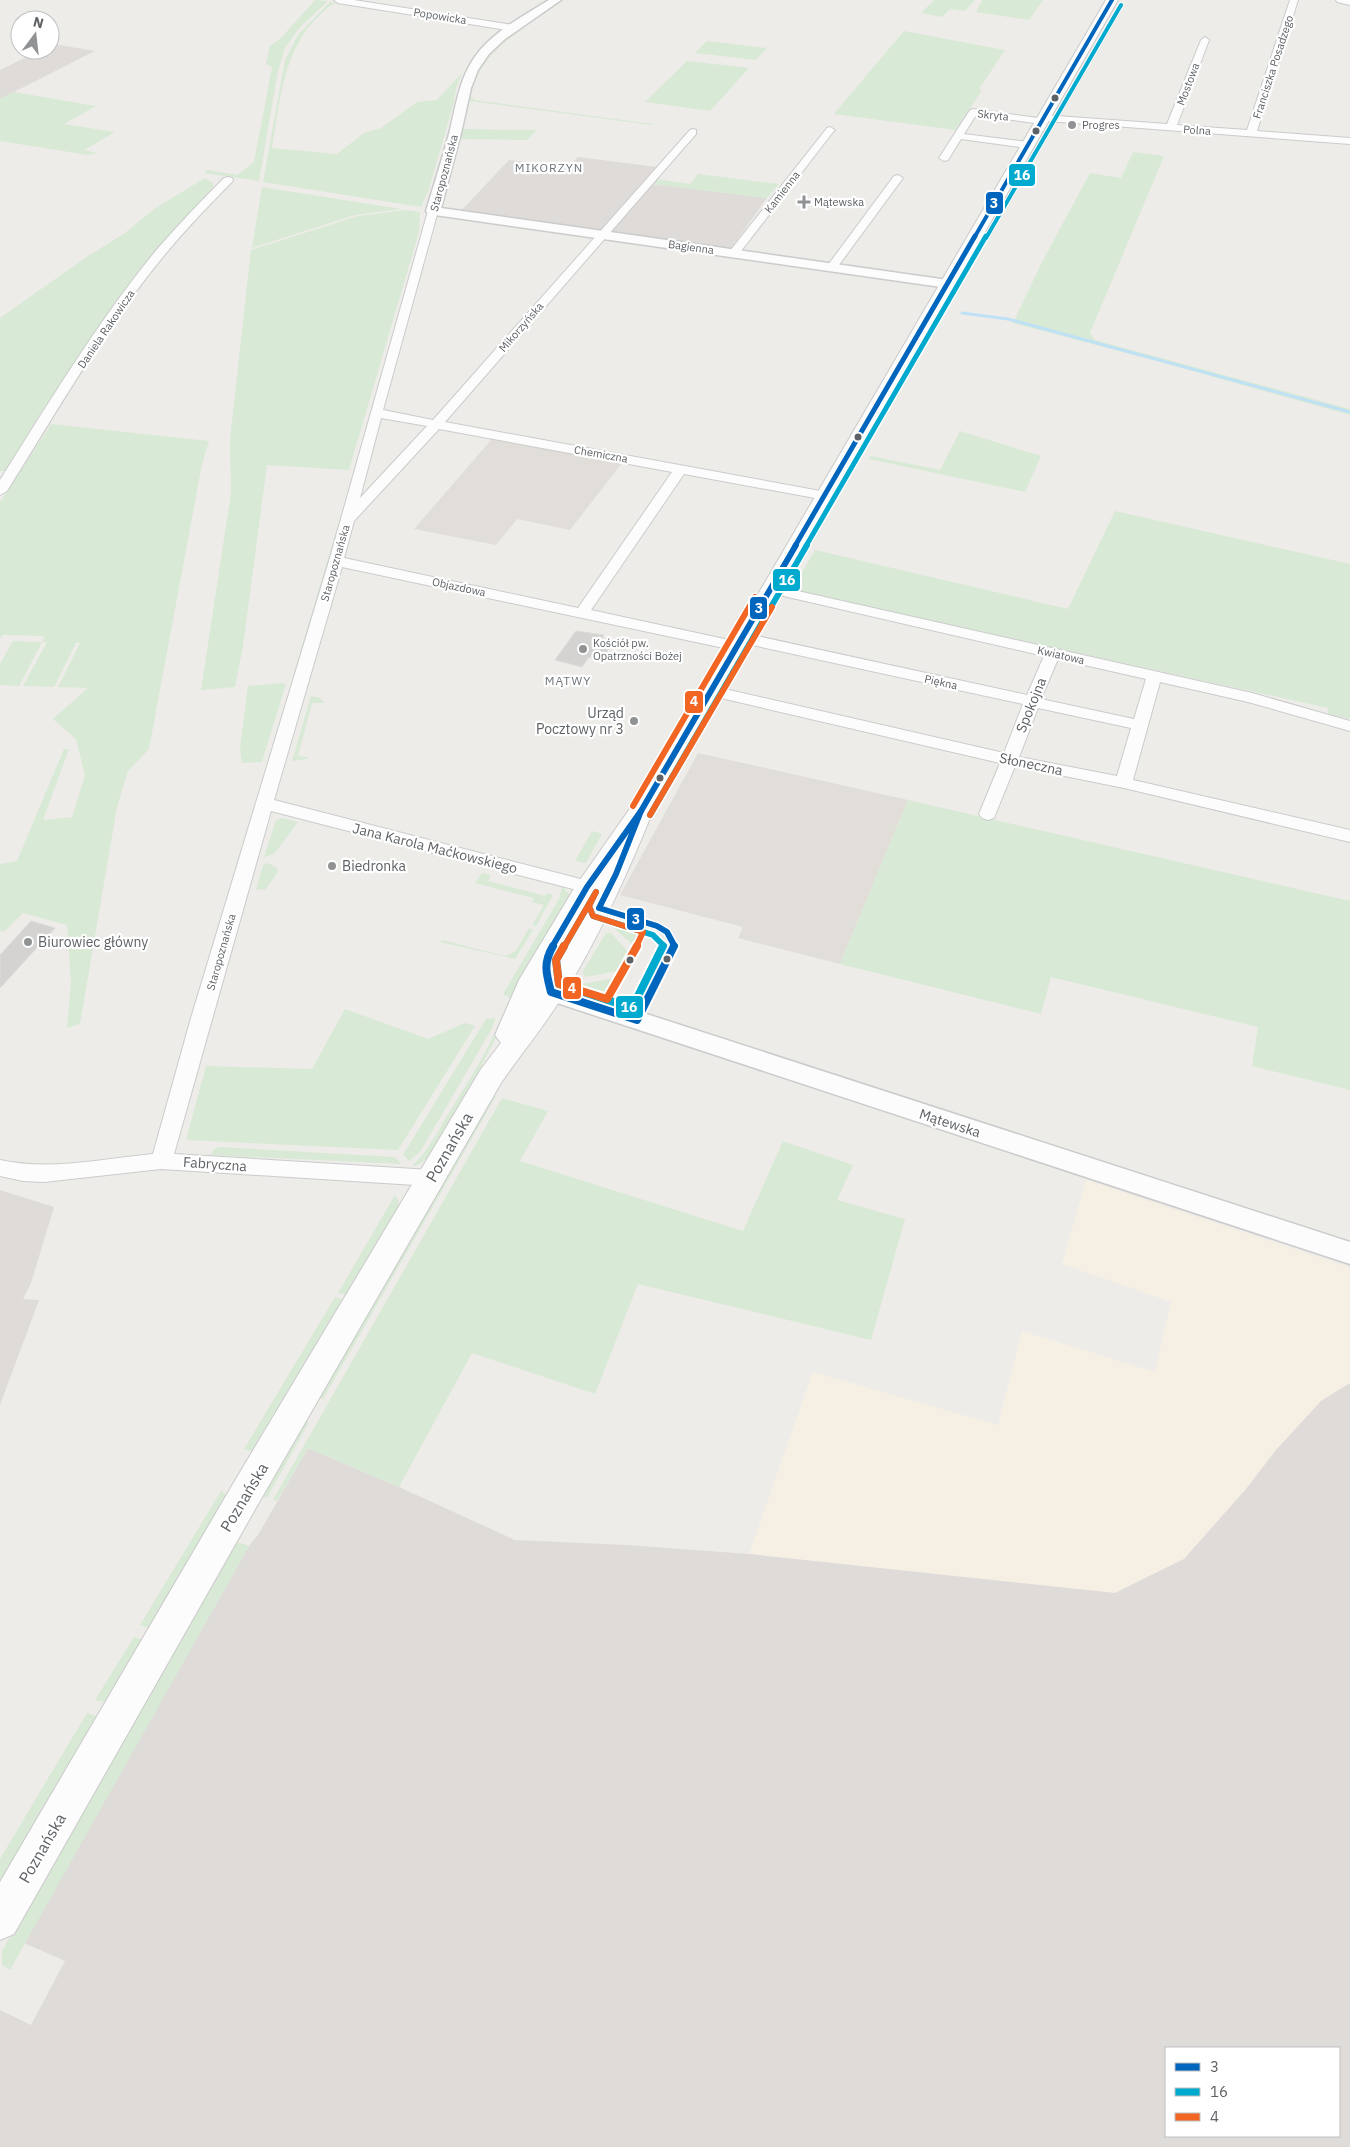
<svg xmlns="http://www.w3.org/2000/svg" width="1350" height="2147" font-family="'IBM Plex Sans',sans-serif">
<rect width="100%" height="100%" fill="#eeece9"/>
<path fill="#f6f0e4" d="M1086,1180l262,87 2,3v113l-29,18 -45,49 -30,39 -62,70 -69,34 -366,-39 64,-182 185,53 24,-94 133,41 16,-70 -109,-38z"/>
<g fill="#dedbd9" fill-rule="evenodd">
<path d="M53,44l42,7 -95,48v-29l41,-20h9v-4z"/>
<path d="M578,157l79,10 -14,16 124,15 -37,52 -270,-38 49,-52 59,7z"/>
<path d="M0,1190l54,17 -23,76 -8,16 16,1 -39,105z"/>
<path d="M1350,1383v764h-1350v-137l31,15 34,-64 -41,-18 225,-397 9,-11 50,-87 91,39 116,53 112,5 122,9 366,39 69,-34 62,-70 30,-39 45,-49zM1166,2048h173v88h-173z"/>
</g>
<g fill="#e1ded9">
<path d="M492,439l130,24 -52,67 -53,-11 -21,26 -82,-16z"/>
<path d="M698,753l210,47 -68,164 -102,-26 5,-11 -123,-32z"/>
</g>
<g fill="#d8e9d5">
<path d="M315,0l13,1 -28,26 -15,21 -7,23 -19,110 -55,-8 4,-3 29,5 17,-13 18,-95 -6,-3 4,-18 11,-8z"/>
<path d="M934,0h41l-10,11 -15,-2 -8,8 -21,-4z"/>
<path d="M982,0h61l-14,20 -53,-8z"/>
<path d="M330,2l6,1c-6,2 -11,7 -15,11 -38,34 -41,87 -49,134l65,6 27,-21 17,-5 36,-26 20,-2 25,-27 -6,15 -2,14 -25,87 -8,18 -158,-25 22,-122 13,-25z"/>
<path d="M904,31l101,19 -26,39 3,1 -26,40 -122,-16z"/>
<path d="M516,32h2c-22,17 -42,35 -47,64l3,4 179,24 -1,1 -182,-24c0,-30 24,-51 46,-69z"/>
<path d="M707,41l60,7 -11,12 -61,-7z"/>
<path d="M687,61l62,7 -39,43 -65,-9z"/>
<path d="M14,92l82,14 -32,18 51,8 -31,18 13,3 -9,2 -88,-14v-42z"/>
<path d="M463,129l74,1 -10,10 -66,-1z"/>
<path d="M1133,152l31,4 -74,177 5,7 255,69v6l-186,-52 -151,-40 29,-61 48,-89 31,5z"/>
<path d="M698,174l81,10 -12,14 -116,-14 4,-5 35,5z"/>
<path d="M205,178l8,5v4l-59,65 -5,9 -19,22 -124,188h-6v-153l88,-62 37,-23 29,-24z"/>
<path d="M262,187l139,22 -46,6 -103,33z"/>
<path d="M406,210l14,2 -1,20 -70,238 -82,-5 -24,181 -8,41 -34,3 30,-197 -1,-53 21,-190 107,-34z"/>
<path d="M51,424l158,17 -7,23 -53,285 -21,22 -11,36 -37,217 -13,4 4,-46 -4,-57 -44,-12 -19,19 -4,-1v-67l17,-3 47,-112h5l-26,71 29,-3 13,-42 -9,-36 -23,-20 35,-31 -30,-1 22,-44h-4l-22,44 -31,-1 24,-44h-5l-23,44 -19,-1v-21l13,-23 29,1 3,-6 -42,-1 -3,4v-137z"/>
<path d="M960,431l81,25 -16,36 -156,-33 2,-3 69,14z"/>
<path d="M343,508l2,2 -47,165 -5,1z"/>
<path d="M1115,511l235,53v155l-22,-5v-6l-536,-118 23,-40 253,59z"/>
<path d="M282,683l4,1 -24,78 -20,1 -2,-15 8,-62z"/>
<path d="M311,696l9,2 5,5h-13l-14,53 10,1 -1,2 -15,2z"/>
<path d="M908,800l442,101v189l-98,-24 6,-39 -207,-50 -10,37 -201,-50z"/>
<path d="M283,818l15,4 -24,32 -10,3 12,-37z"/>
<path d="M592,831l10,3 -16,29 -11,-2z"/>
<path d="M267,863l9,4 2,5 -13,18 -9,-1 7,-24z"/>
<path d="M482,873l9,2 -3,6 57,15 2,-3 6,2 -17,31 -4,-1 12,-20 -12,-3 2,-4 -59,-15z"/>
<path d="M562,886l9,10 -56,105 -12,-7 56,-95z"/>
<path d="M617,921l18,9 6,9 -2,12 -24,-22 -1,-3z"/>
<path d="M529,928l4,2 -18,29 -75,-17 2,-2 63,16 11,-5z"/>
<path d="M606,933h5l19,21 -8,16 -36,7 -4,-4z"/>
<path d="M625,976c-12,21 -29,23 -51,14l3,-5z"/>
<path d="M345,1009l83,30 37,-16 10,3 -77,124 -212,-10 20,-74 106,3z"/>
<path d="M508,1014l-37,72 -42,72 -14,8 -2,-1c16,-15 26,-36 37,-54 19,-31 40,-62 52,-96z"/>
<path d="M496,1018l-5,12 -71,122 -11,9 -6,-6 83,-136z"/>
<path d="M490,1094l6,2 -173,303 -5,-2z"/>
<path d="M502,1098l46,13 -28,50 223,70 40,-90 70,24 -16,35 68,19 -34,121 -233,-56 -43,110 -123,-41 -73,134 -91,-39 -31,53 -4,-1z"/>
<path d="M219,1147l176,10 6,7 -190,-9 2,-5z"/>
<path d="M395,1195l4,7 -2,9 -50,84 -9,-2z"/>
<path d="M335,1297l9,3 -91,152 -9,-3z"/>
<path d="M305,1420l4,2 -42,76 -6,-3z"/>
<path d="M221,1491l6,4 -78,133 -9,-3z"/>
<path d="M237,1542l12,4 -239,424 -8,-5v-14z"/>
<path d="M134,1637l9,3 -36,63 -12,-3z"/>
<path d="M87,1713l12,4 -99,170v-28z"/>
</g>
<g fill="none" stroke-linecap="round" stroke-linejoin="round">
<path stroke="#bfe1f6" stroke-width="3" d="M962,313l46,6 342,93"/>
</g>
<g fill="#d5d3d2" stroke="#dddbd8">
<path d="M576,631l28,4 -2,3 12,3 -13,19 -12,-3 -7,10 -27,-7z"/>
<path d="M31,921l24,7 -55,60v-33z"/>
</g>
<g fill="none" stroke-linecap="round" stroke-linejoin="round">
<g stroke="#cacbcb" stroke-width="2">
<g id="minor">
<path d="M334,0h20l159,25 4,3 -4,3 -175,-28z"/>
<path d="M1290,0h8l-41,131 93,7v6l-303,-23 -5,3 -66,-9 -12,19 64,8 5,3 -5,3 -67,-9 -13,21 -4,1 -5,-3 31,-48 3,-1 65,9 5,-3 124,9 34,-84 4,-3 4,3 -32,85 70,5z"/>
<path d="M1336,0h14v5l-13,-3z"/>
<path d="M830,127l5,3 -2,2 -95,123h-8l-2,-2 2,-2 97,-123z"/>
<path d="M693,129l3,1v4l-251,288 381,70 7,4 -7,4 -142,-26 -93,136 152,33 3,3 -3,3 -5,2 -396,-84 -68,233 330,85 6,2 3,4 -3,4 -6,2 -333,-86 -97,343 257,16 7,2 4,6 -4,6 -7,2 -270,-17 -117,13 -21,-1 -23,-5v-16c50,11 102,-1 153,-6l38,-136 138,-457 99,-350 5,-3 5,3 -55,199 50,10 257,-290zM381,418l46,8 -67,72zM439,429l233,43 -94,136 -234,-50 10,-37z"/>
<path d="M898,175l5,3 -67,91h-8l-2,-2 2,-2 66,-89z"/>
<path d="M228,177l4,1 1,2 -1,2c-23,23 -44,45 -65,70 -61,73 -109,158 -160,239l-7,4v-15c50,-79 99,-161 159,-233 21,-24 43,-47 65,-69z"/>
<path d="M771,585l481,108 98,28v10l-102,-29 -88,-20 -27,98 217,50v12l-226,-54 -109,-22 -21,52 -6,2 -6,-2 -3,-4 21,-51 -288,-67 -6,-2 -2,-3 2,-3 6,-2 292,67 19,-49 -280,-61 -5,-2 -3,-3 3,-3 5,-2 284,62 17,-39 -278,-64 -2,-3 2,-3zM1058,659l88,20 -12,40 -93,-20zM1038,708l93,20 -14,48 -98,-19z"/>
</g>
</g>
<g stroke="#cacbcb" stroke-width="3">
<g id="tertiary">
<path d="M549,0h12l-56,39 -16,15 -11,16 -7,18 -9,41 -21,79 507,72 5,1 2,3 -2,3 -5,1 -520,-74 -2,-3c8,-27 17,-54 24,-81 7,-29 10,-57 31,-81 19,-21 44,-34 68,-49z"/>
<path d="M551,983l799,259v22l-799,-263 -20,6 -8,-3 -4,-6 4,-6z"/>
</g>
</g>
<g stroke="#cacaca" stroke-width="2">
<path id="secondary" d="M1106,0h12l-465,811c-26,64 -54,126 -90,185 -19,30 -42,58 -62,87l-244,423 -243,428 -14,6v-58l233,-398 248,-415 20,-26 -6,-8 24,-55 56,-93 56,-80 61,-100zM577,925l-33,58 1,-3z"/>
</g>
<use href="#minor" fill="#fcfcfc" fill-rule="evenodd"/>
<use href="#tertiary" fill="#fcfcfc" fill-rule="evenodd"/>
<use href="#secondary" fill="#fcfcfc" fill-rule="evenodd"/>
<g stroke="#fff" stroke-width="5.5">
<path id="bus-1-far3" d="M974,238l138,-238"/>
</g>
<g stroke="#fff" stroke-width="8">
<path id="bus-1-far2" d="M795,546l180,-310"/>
</g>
<g stroke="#fff" stroke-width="9">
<g id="bus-1-far1">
<path d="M641,811l155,-266"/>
<path d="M552,947l35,-60 54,-76 -25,63 -17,34 58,18 10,6 7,13 -1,2"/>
</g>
</g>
<g stroke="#fff" stroke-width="12">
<path id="bus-1" d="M553,946c-10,17 -7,27 -2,46l86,28 37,-74"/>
</g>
<g stroke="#fff" stroke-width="5.5">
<path id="bus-2-far3" d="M986,238l135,-233"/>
</g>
<g stroke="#fff" stroke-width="8">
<path id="bus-2-far2" d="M806,546l180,-310"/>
</g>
<g stroke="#fff" stroke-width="9">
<g id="bus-2-far1">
<path d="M650,815l157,-270"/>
<path d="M564,947l32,-55 -7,14 4,10 60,19 10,10 -1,2"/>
</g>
</g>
<g stroke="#fff" stroke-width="12">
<path id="bus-2" d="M564,946l-8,14 3,24 73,24 31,-62"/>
</g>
<g stroke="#fff" stroke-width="9">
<g id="bus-3-far1">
<path d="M633,806l122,-209"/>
<path d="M650,815l122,-208"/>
<path d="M564,947l32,-55 -7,14 4,10 50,16 -7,15"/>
</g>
</g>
<g stroke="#fff" stroke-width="12">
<path id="bus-3" d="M564,946l-8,14 3,24 48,15 30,-53"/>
</g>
<use href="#bus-1-far3" stroke="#0065bd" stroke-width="4"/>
<use href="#bus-1-far2" stroke="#0065bd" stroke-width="5"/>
<use href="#bus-1-far1" stroke="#0065bd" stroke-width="6"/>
<use href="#bus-1" stroke="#0065bd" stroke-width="8"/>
<use href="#bus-2-far3" stroke="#00a9ce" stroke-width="4"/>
<use href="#bus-2-far2" stroke="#00a9ce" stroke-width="5"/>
<use href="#bus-2-far1" stroke="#00a9ce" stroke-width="6"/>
<use href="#bus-2" stroke="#00a9ce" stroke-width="8"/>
<use href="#bus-3-far1" stroke="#f26522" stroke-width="6"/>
<use href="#bus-3" stroke="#f26522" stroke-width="8"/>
</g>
<g fill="#5e6266" stroke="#fff" stroke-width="2">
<circle cx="1055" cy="98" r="4.5"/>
<circle cx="1036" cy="131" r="4.5"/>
<circle cx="858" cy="437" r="4.5"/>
<circle cx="660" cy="778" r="4.5"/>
<circle cx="667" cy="959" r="4.5"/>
<circle cx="630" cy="960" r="4.5"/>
</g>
<g fill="#909294" stroke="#fff" stroke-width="2">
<circle cx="1072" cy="125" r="5"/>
<path d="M801.5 194.5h5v5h5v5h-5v5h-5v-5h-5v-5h5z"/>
<circle cx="583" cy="649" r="5"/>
<circle cx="634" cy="721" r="5"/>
<circle cx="332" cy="866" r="5"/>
<circle cx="28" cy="942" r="5"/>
</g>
<g text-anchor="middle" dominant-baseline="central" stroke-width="4.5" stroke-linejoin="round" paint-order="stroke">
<g font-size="11" fill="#5e6266" stroke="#fff">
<text transform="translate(440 16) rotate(9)">Popowicka</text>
<text transform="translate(1273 67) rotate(-72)">Franciszka Posadzego</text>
<text transform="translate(1188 84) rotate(-69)">Mostowa</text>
<text transform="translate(993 115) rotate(6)">Skryta</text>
<text transform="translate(1197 130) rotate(4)">Polna</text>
<text transform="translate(444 173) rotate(-75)">Staropoznańska</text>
<text transform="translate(782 192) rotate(-52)">Kamienna</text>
<text transform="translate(691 247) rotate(8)">Bagienna</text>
<text transform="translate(521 327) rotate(-49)">Mikorzyńska</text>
<text transform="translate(106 329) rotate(-56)">Daniela Rakowicza</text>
<text transform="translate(601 454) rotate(10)">Chemiczna</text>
<text transform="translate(335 563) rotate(-74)">Staropoznańska</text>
<text transform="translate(459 587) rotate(12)">Objazdowa</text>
<text transform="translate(1061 655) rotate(13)">Kwiatowa</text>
<text transform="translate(941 682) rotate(13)">Piękna</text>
<text transform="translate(221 952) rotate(-74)">Staropoznańska</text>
</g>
<g font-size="11" fill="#5e6266" stroke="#fff" text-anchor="start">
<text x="1082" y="125">Progres</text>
<text x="814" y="202">Mątewska</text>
<text x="593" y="643">Kościół pw.<tspan x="593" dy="13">Opatrzności Bożej</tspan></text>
</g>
<g font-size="12" letter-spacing="1" fill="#6f7478" stroke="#fff">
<text x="549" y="167">MIKORZYN</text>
<text x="568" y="680">MĄTWY</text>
</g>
<g font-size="14" fill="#5e6266" stroke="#fff">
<text transform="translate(1031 705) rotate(-68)">Spokojna</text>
<text transform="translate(1031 764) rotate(12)">Słoneczna</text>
<text transform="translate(435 848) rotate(14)">Jana Karola Maćkowskiego</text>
<text transform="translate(950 1123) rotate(18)">Mątewska</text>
<text transform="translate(215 1164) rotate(4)">Fabryczna</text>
</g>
<g font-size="14" fill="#5e6266" stroke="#fff" text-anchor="start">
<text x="624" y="713" text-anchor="end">Urząd<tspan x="624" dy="16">Pocztowy nr 3</tspan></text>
<text x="342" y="866">Biedronka</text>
<text x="38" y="942">Biurowiec główny</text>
</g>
<g font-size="16" fill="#5e6266" stroke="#fff">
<text transform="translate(449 1147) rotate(-60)">Poznańska</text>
<text transform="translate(244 1497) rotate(-59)">Poznańska</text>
<text transform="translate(42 1848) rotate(-60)">Poznańska</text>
</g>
</g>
<g stroke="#fff" stroke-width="2">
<rect x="1008" y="163" width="28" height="24" rx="5" fill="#00a9ce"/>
<rect x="985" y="191" width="19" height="24" rx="5" fill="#0065bd"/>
<rect x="772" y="568" width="29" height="24" rx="5" fill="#00a9ce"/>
<rect x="749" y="596" width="19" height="24" rx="5" fill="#0065bd"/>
<rect x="684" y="690" width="20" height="24" rx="5" fill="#f26522"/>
<rect x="626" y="907" width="19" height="24" rx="5" fill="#0065bd"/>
<rect x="562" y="976" width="20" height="24" rx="5" fill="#f26522"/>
<rect x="615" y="995" width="29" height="24" rx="5" fill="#00a9ce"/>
</g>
<g font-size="14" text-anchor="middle" font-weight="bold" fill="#fff">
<text x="1022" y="180">16</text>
<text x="994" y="208">3</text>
<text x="787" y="585">16</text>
<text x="759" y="613">3</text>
<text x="694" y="706">4</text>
<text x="636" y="924">3</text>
<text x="572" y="993">4</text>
<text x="629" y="1012">16</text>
</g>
<rect x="1165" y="2047" width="175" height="90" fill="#ffffff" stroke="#bfc0c2"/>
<rect x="1175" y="2063" width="25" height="8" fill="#0065bd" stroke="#bfc0c2"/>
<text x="1210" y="2072" font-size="15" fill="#5e6266">3</text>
<rect x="1175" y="2088" width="25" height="8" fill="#00a9ce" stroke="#bfc0c2"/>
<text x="1210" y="2097" font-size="15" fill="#5e6266">16</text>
<rect x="1175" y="2113" width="25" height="8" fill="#f26522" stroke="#bfc0c2"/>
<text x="1210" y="2122" font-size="15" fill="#5e6266">4</text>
<g transform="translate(35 35) rotate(15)"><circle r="24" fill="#ffffff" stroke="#bfc0c2"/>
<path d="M0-4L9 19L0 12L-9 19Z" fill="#909294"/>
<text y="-8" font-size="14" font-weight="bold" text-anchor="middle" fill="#5e6266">N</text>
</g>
</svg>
